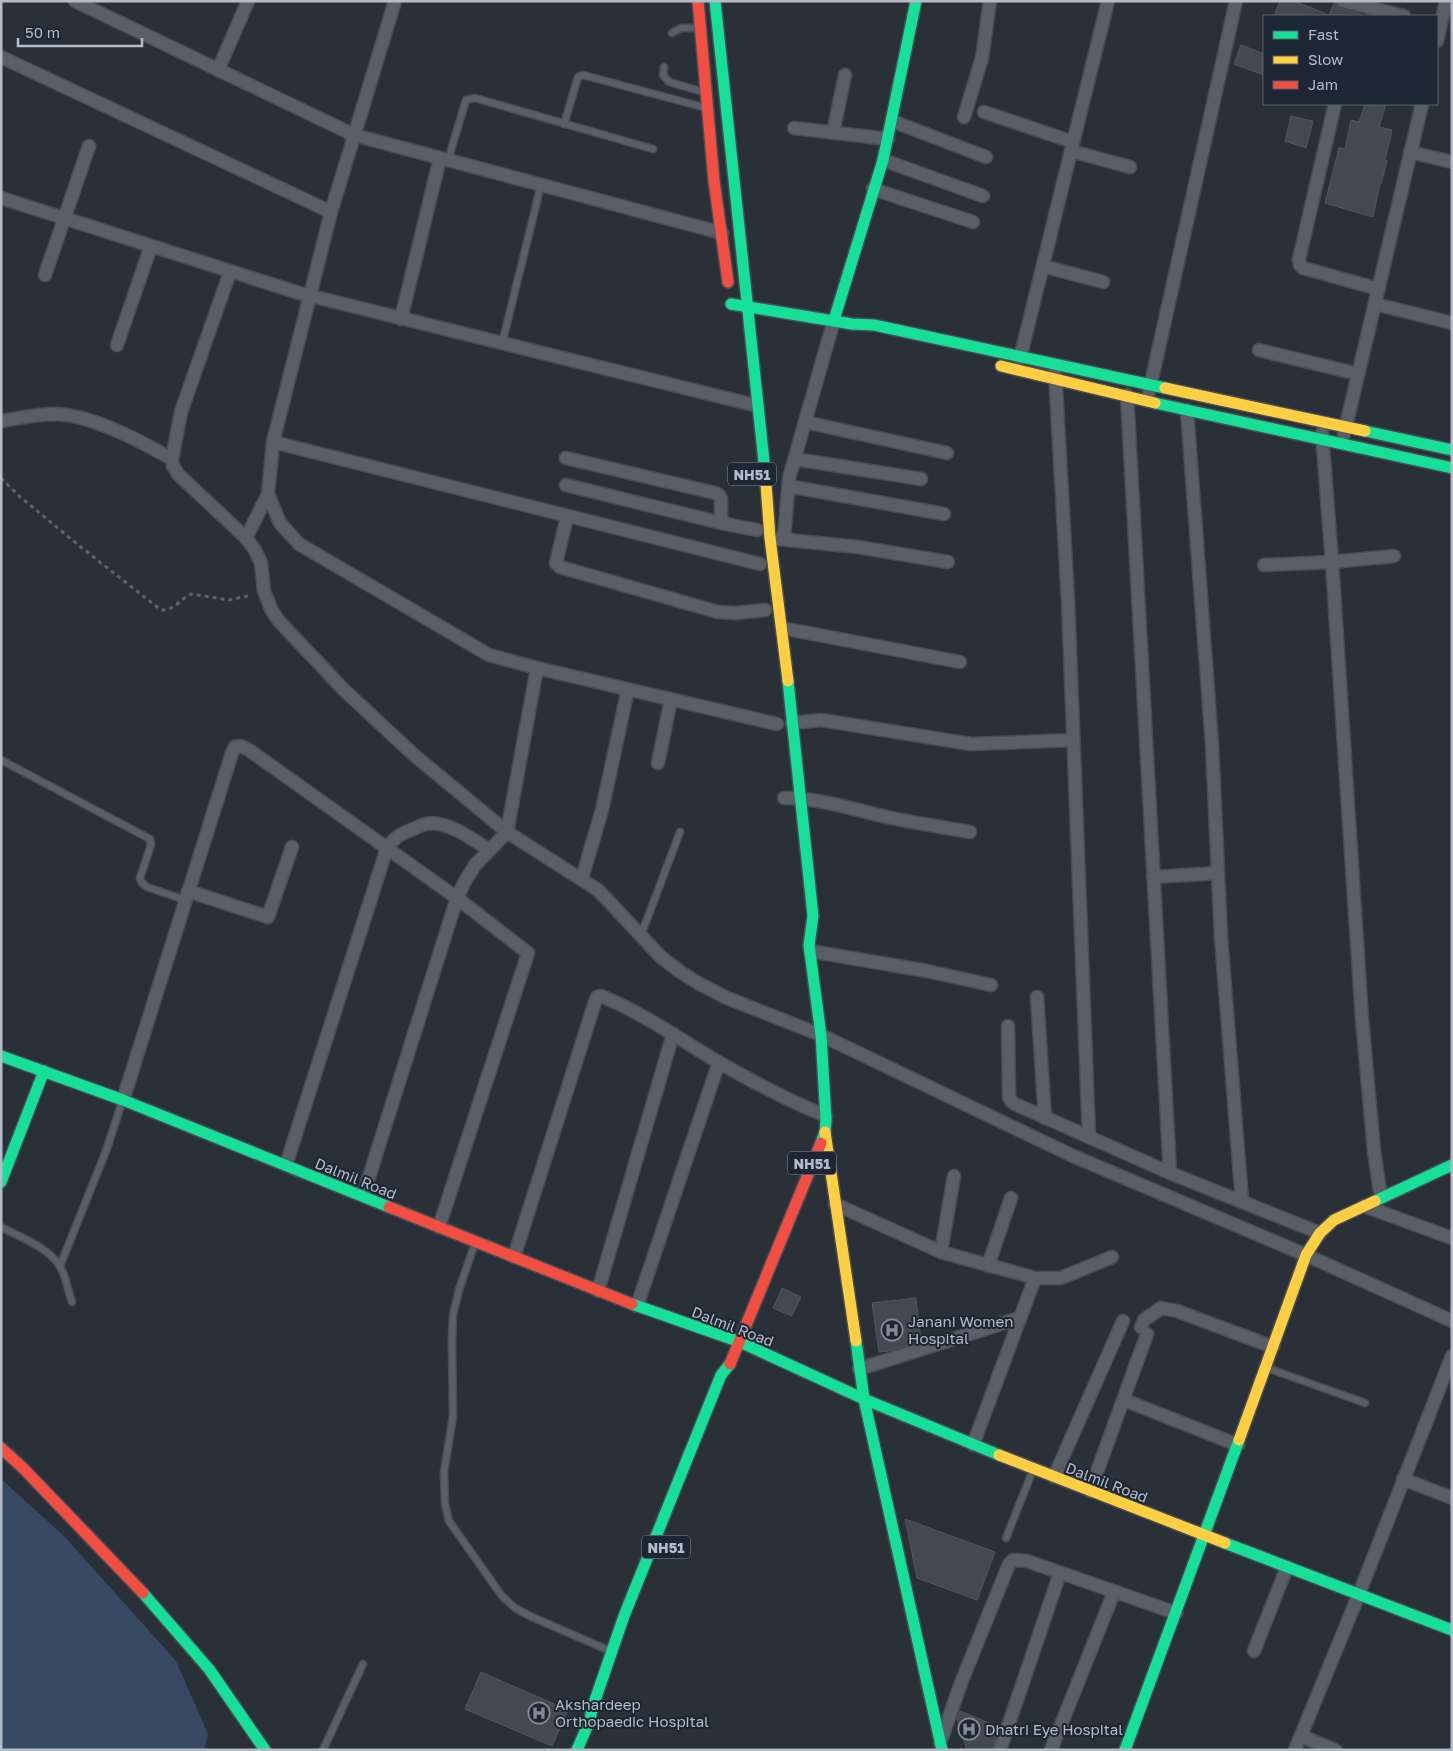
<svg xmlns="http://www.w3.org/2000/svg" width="1453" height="1751" font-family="'Golos Text',sans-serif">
<rect width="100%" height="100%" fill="#2a3038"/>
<path fill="#384963" d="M1,1479l63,57 112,125 32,73 -4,16h-203z"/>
<g fill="#444950" stroke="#52575f">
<path d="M1280,1h14l35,14 6,-14 2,5 4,3 20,5 2,2h-89z"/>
<path d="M1241,45l23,9v21l-30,-11z"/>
<path d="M1365,104h21l-7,23 13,3 -7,30 2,1 -6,23h-1l-7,33 -48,-14 14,-55 6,1 6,-29 8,2z"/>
<path d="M1291,116l22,5 -7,27 -21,-7z"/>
<path d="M782,1288l19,9 -9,19 -19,-8z"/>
<path d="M916,1298l5,43 -33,10 -9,1 -7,-49z"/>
<path d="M905,1519l90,33 -18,48 -60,-22z"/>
<path d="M481,1672l87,38 -16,36 -87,-37z"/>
<path d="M960,1711l39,16 -7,23h-25l-10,-31z"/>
</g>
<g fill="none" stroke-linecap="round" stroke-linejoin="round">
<g stroke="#484c53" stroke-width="9">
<g id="lane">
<path d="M672,33l9,-5h16"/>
<path d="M664,67l-1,8 6,7 31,9"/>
<path d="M564,124l14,-47 5,-2 120,32"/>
<path d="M448,160l18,-60 9,-2 178,51"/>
<path d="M502,344l39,-159"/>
<path d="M1,760l149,79 1,6 -11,33 1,4 6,5 38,13"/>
<path d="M641,935l39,-103"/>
<path d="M1,1227c19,10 46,20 58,38 7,10 9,26 13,37"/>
<path d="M475,1243l-16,47 -6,25 -1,26 1,75 -9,56 1,32 4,17 53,75 13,12 17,9 76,33"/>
<path d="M60,1266l46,-115 16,-49"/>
<path d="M1267,1368l98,35"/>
<path d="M1006,1538l27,-68"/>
<path d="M323,1750l40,-86"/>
</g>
</g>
<g stroke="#484c53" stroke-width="15">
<g id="street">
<path d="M75,1l279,134 368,98"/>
<path d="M395,1l-64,211 -58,230 -5,52 12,29 19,21 190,111 48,13 240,56"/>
<path d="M1343,1l61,15"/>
<path d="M1437,41l9,-40"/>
<path d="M1,57l330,155"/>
<path d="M218,70l30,-69"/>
<path d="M1335,104l-36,155 1,6 3,3 76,21"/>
<path d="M984,112l89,30"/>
<path d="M964,117l18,-59 8,-57"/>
<path d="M892,121l94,36"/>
<path d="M794,128l94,11"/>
<path d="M833,133l12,-58"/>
<path d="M1071,151l59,16"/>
<path d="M1410,152l42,10"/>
<path d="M883,160l100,36"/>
<path d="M873,189l100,33"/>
<path d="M1,198l298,95 459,113"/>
<path d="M1043,266l60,16"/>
<path d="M230,272l-49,140 -9,47 1,7 5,8 68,64 9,12 6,13 3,28 8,20 7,10 64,68 71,66 93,77 91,58 63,67 18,14 19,12 29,15 94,37 252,121 233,99 146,66"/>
<path d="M45,275l44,-129"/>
<path d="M1375,304l77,19"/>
<path d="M401,319l39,-161"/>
<path d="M117,345l34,-99"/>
<path d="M1259,350l99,24"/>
<path d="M1020,358l88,-357"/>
<path d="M1055,371l13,230 21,536"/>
<path d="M1149,392l87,-391"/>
<path d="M1127,395c13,260 30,519 43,778"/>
<path d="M1187,410l25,335 9,192 21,264"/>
<path d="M1,421c18,-3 37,-7 55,-7 36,1 84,27 116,45"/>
<path d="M805,422l142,31"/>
<path d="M1322,433l10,129 30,457 12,132 7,47"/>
<path d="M1344,434l78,-330"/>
<path d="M273,442l487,122"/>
<path d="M566,458l149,35 4,2 2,4v24"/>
<path d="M795,459l126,20"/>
<path d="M566,485l155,38 36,7"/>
<path d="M788,486l156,28"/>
<path d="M567,517l-11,46 4,4 158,45 17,1 30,-3"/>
<path d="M246,538l22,-44"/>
<path d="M778,539l80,8 90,15"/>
<path d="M784,539l5,-61 45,-158"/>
<path d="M1264,565l68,-3 62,-6"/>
<path d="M782,628l178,34"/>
<path d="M792,723l29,-3 150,24 102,-4"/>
<path d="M658,763l13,-64"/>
<path d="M784,798c35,0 69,11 103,19 27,6 55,10 83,15"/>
<path d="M1153,877l65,-4"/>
<path d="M582,878l20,-68 26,-121"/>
<path d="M188,891l80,26 24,-70"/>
<path d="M810,951l117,20 64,14"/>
<path d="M1037,997l8,121"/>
<path d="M1008,1026l1,71 2,4 4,3 155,69 150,60"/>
<path d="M123,1100l109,-347 3,-6 6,-1 8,4 208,148 71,55 -89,274"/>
<path d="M286,1165l101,-317c7,-10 13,-14 24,-18 5,-2 10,-5 15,-6 19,-5 48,16 63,26"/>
<path d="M363,1196l94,-298 8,-17 10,-16 32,-33 30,-164"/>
<path d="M835,1204l106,48 94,26h26l51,-21"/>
<path d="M1364,1206l88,32"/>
<path d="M941,1252l13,-76"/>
<path d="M514,1257l81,-255 2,-5 4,-1c42,17 80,44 119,67 35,20 69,38 106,53"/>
<path d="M988,1266l23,-68"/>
<path d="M598,1291l75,-257"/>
<path d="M637,1306l82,-244"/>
<path d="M1141,1327l3,-7 17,-12 16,3 96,36"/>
<path d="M859,1369l161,-51"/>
<path d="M1124,1400l114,45"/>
<path d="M973,1445l62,-167"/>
<path d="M1054,1477l69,-156"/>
<path d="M1403,1479l49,19"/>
<path d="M1090,1491l57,-157"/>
<path d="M1254,1651l33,-84"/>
<path d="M1301,1736l34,14"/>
<path d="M940,1743l21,-60 48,-119 4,-4 14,1 149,52"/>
<path d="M1000,1750l60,-177"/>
<path d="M1051,1750l63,-158"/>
<path d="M1295,1750l64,-156 93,-238"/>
</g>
</g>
<g stroke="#484c53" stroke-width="14">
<g id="fast">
<path d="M715,1l50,470"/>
<path d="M731,304l121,20 22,1 291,63"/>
<path d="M834,320l49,-160 33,-159"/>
<path d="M1155,403l297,65"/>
<path d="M1365,431l87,19"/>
<path d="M788,681l25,235 -4,29 12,90 5,85 -1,12 -4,11"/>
<path d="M1,1056l122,44 266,107"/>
<path d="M1,1182l43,-111"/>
<path d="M1375,1201l77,-36"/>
<path d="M632,1304l108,38 124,57 135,56"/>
<path d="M856,1341l8,58 78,351"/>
<path d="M1225,1543l227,87"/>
<path d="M143,1593l66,76 56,81"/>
<path d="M577,1750l13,-30 2,-11 32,-93 97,-241 9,-11"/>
<path d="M1125,1750l114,-310"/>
</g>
</g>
<g stroke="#484c53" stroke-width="14">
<g id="slow">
<path d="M1001,366l154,37"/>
<path d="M1165,388l200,43"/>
<path d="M765,471l5,67 18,143"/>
<path d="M825,1132l31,209"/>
<path d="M1239,1440l67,-185 14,-22 14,-13 41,-19"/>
<path d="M999,1455l226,88"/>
</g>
</g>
<g stroke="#484c53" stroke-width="14">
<g id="jam">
<path d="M698,1l16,180 14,101"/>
<path d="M389,1207l243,97"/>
<path d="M730,1364l91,-221"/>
<path d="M1,1448l22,20 120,125"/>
</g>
</g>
<path stroke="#5d636a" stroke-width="3" stroke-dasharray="4 4" stroke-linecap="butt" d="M1,478l18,18 63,52 79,62c13,1 20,-12 31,-16l37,6 23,-5"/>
<use href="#lane" stroke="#5a5e66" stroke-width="6"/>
<use href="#street" stroke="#5a5e66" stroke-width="12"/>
<use href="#fast" stroke="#16e098" stroke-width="11"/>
<use href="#slow" stroke="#ffcf43" stroke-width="11"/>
<use href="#jam" stroke="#f24e42" stroke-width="11"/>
</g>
<defs>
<g id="hospital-ring" transform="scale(1.125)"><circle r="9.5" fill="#1d2633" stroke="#848b96" stroke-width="1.5"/><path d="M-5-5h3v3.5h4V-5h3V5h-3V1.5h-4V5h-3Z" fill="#848b96"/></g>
</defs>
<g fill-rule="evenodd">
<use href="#hospital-ring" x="892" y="1330"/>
<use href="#hospital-ring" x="539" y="1713"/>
<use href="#hospital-ring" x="969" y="1729"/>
</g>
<g text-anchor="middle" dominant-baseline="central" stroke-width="4" stroke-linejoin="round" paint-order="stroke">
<g fill="#1d2633" stroke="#878f9c" stroke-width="1">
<rect x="728" y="462.5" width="48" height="23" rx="4"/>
<rect x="788" y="1151.5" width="48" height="23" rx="4"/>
<rect x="642" y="1535.5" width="48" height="23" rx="4"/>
</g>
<g font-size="14" font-weight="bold" fill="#b4bcc9">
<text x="752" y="474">NH51</text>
<text x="812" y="1163">NH51</text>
<text x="666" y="1547">NH51</text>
</g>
<g font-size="15" fill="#b4bcc9" stroke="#1d2633">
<text transform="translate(356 1178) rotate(22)">Dalmil Road</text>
<text transform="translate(733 1326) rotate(21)">Dalmil Road</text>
<text transform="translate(1107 1482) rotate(21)">Dalmil Road</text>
</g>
<g font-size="15" fill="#b4bcc9" stroke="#1d2633" text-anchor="start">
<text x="908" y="1321">Janani Women<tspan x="908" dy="17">Hospital</tspan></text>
<text x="555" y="1704">Akshardeep<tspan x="555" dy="17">Orthopaedic Hospital</tspan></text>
<text x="985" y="1729">Dhatri Eye Hospital</text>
</g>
</g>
<rect width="1453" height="1751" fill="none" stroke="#b4bcc9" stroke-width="5"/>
<rect x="1263" y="15" width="175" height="90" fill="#1d2633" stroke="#59626f"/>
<rect x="1273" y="31" width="25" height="8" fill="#16e098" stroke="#59626f"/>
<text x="1308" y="40" font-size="15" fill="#b4bcc9">Fast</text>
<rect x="1273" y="56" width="25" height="8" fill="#ffcf43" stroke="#59626f"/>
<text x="1308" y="65" font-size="15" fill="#b4bcc9">Slow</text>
<rect x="1273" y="81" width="25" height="8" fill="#f24e42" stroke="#59626f"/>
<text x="1308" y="90" font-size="15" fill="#b4bcc9">Jam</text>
<path d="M18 38v8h124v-8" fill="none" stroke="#b4bcc9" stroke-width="2.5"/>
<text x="25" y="38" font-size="15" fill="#b4bcc9" stroke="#1d2633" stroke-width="4" paint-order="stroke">50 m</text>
</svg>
